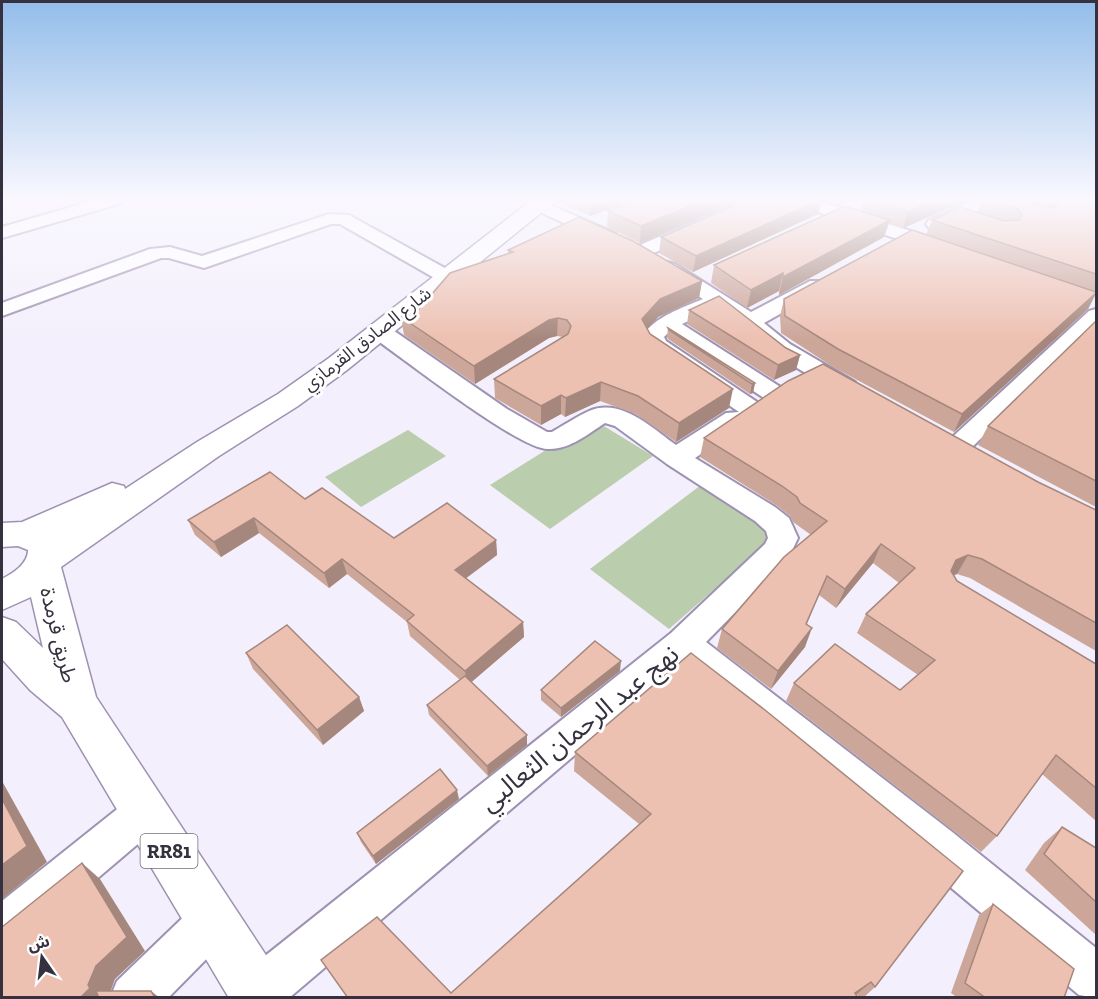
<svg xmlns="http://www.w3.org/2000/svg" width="1098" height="999" font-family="'Zilla Slab','Noto Sans Arabic',serif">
<rect width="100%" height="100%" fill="#f3effc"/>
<g fill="#bacdac">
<path d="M594,420l59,36 -103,73 -60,-44z"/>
<path d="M408,430l38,26 -85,51 -36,-30z"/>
<path d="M701,485l78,48 -110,96 -79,-60z"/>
</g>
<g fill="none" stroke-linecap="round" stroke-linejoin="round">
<g stroke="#9e92b2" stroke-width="4">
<g id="minor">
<path d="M99,199h25l-2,4 -120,35v-11z"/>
<path d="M537,199l78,34 3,4 -3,4h-12l-72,-33 -2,-4 2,-4z"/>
<path d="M747,199h21l-2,4 -119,53h-14l-2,-4 2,-4z"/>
<path d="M789,199h24l134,44 2,4 -2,4h-14l-142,-48z"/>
<path d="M977,199h21l-2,4 -55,25h-12l-3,-4 3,-4z"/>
<path d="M329,214l20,1 103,57 3,4 -3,4h-14l-98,-56h-9l-127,44 -35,-10h-8l-159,58v-13l148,-54 20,-2 32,9z"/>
<path d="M668,262l7,2 76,48 59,-31h14l3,4 -3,4 -60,34 26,21 65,38 3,5 -3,5 -9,2 -9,-2 -63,-38 -57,-46 -35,16 100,64 3,5 -3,5 -9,2 -9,-2 -97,-64 -3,3 2,4 94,63 3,5 -3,5 -15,1 3,4 -4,6 -49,33 80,49 14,11 9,20 -10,21 -82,83 245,189 145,117v50l-17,-3 -396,-332 -394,335h-53l-2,-6 7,-17 430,-342 94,-89 3,-6 -2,-7 -11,-10 -88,-57 -52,-38 -10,-3c-17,11 -36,27 -57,26 -30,0 -146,-92 -177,-113l-3,-5 3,-5 8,-2 8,2 120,83 40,23h5c12,-7 24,-15 37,-21 32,-14 63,17 87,34l50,-32 13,-1 -90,-62 -7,-14c14,-20 40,-28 61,-37l-42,-27 -3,-4 3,-4z"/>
<path d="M1096,309v17l-131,128 -9,3 -9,-3 -4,-6 4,-6 142,-131z"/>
<path d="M145,792l14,6 6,14 -6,14 -141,120 -16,7v-52l129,-103z"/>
<path d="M212,898l16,7 7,16 -7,16 -60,61h-58l7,-17 79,-76z"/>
</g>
</g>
<g stroke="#9e92b2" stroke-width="3">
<path id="major" d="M533,199h25l-211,171 -49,36 -79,50 -158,111 35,130 185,281 8,20h-60l-167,-281 -32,-27 -28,-31v-42l14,5 27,26 -12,-51 -29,13v-31c11,-6 26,-15 26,-29l-10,-4 -16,1v-24l20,-1 90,-39 12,3 1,3 72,-47 81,-48 51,-36z"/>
</g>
<use href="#minor" fill="#fff" fill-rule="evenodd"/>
<use href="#major" fill="#fff" fill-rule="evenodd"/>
</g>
<g fill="#cca699">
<path d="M559,199h78l-47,17 -31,-13z"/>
<path d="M742,199l-102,44 -33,-16 1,-16z"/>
<path d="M749,199h104l-14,7 -17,-6 -4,14 -125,58 -34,-19 2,-16z"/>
<path d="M864,199h107l-68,29 -14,-5 -5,14 -105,58v-4l-32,17 -36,-25 3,-18 147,-54z"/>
<path d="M982,199h114v95l-8,15 -134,123 -121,-65 -52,-34 -1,-17 4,-17 142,-64 6,-15 45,-8z"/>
<path d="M508,250l194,31 -3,17 -41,19 -11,12 3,5 79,74 -53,34 -40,-28 -36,-13 -35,16 -4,-3 -20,11 -46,-27 -1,-19 69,-42 -6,-1 -8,2 -74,46 -71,-49 -3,-18 17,-7 90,-56z"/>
<path d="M689,310l111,45 -4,15 -22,10 -87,-56z"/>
<path d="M1096,321v186l-118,-62 10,-19z"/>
<path d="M668,328l87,55 -2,10 -3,1 -82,-55 -1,-2z"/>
<path d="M704,438l334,44 58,28v141l-126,-73 -13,-4 -3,1 3,6 139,83v157l-54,-47 -45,62 -16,16 -195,-151 8,-18 106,7 18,-15 -61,-42 9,-19 33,-31 -26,-20 -37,45 -17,-13 -12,29 -2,23 -34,42 -54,-41 5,-19 89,-94 -18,-13 -3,-6 -14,-11 -76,-48z"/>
<path d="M305,499l89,39 102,2 1,15 -31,23 57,44 1,15 -53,45 56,63 -39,31 -59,-61 -2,-10 33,-25 -50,-44 -3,-14 -60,-48 -18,14 -70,-55 -38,24 -26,-22 -7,-15z"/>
<path d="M246,653l113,44 5,14 -41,34 -70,-76z"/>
<path d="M691,653l184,334 -12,11h-4l-2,-4 -406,-1 188,-169 -65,-53 1,-19z"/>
<path d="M620,671l-59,46 -20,-17v-10z"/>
<path d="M459,799l-83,65 -15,-22 -4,-9z"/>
<path d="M1062,827l34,21v87l-71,-65 19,-27z"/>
<path d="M993,904l71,94h-106l-7,-5 28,-78z"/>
</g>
<g fill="#a6877d">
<path d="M595,199h42l-47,17 1,-16z"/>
<path d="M707,199h35l-102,44 1,-17z"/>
<path d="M822,199l-4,15 -125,58 3,-16z"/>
<path d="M841,199h12l-14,7z"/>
<path d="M939,199h32l-68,29 5,-16z"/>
<path d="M890,220l-6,17 -105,58 4,-18z"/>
<path d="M783,273l-4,18 -32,17 4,-18z"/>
<path d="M702,281l-3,17 -41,19 -18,20 2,-18 18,-20z"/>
<path d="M1096,293l-8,16 -134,123 8,-18z"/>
<path d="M558,318l-1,18 -8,2 -74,46 -1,-18 75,-46z"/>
<path d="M800,355l-4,15 -22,10 4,-15z"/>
<path d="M601,382l-1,19 -35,16 1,-19z"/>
<path d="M755,383l-2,10 -3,1 2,-10z"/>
<path d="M733,389l-4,19 -53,34 3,-19z"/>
<path d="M561,395v19l-20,11v-19z"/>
<path d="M254,518l5,15 -38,24 -7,-15z"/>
<path d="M496,540l1,15 -40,30 -2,-15z"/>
<path d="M881,544l-8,19 -37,45 9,-19z"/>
<path d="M968,555l-11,19 -12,5 11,-19z"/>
<path d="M342,559l5,15 -18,14 -5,-15z"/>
<path d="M523,622l1,15 -57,49 -2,-15z"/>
<path d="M812,628l-7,19 -34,42 7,-18z"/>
<path d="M621,661l-1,10 -59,46v-9z"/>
<path d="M359,697l5,14 -41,34 -6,-15z"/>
<path d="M527,735v10l-39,31 -1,-10z"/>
<path d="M2,781l45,81 -45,37z"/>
<path d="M457,790l2,9 -83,65 -3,-8z"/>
<path d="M82,863l18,16 45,72 -30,28 -7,19h-28l8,-13z"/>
<path d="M871,982l-14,12 -5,4 3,-5z"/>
<path d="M151,991l9,7h-5z"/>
</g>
<g fill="#edc1b2" stroke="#a6877d" stroke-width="1.5">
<path d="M641,199h66l-66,27 -33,-15z"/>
<path d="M749,199h73l-126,57 -35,-19z"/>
<path d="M870,199h69l-31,13z"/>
<path d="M985,199h31l32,9 7,-1 4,-4 -2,-4h39v75l-164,-54 29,-13 43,14 15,-1 3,-5 -4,-6z"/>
<path d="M845,206l45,14 -107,57v-4l-32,17 -37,-25z"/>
<path d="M579,217l54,24 69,40 -42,18 -18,20 8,15 83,55 -54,34 -41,-27 -37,-14 -35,16 -5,-3 -20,11 -47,-27 74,-45 3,-8 -4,-6 -9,-2 -9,2 -75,46 -73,-49 10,-10 7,3 32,-37 63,-21 -5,-2z"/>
<path d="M912,230l184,62v1l-134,121 -124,-65 -53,-33 -1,-17z"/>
<path d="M719,296l67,52 14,7 -22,10 -89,-55z"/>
<path d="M1096,321v160l-108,-55z"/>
<path d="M668,328l87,55 -3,1 -83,-54z"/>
<path d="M823,364l215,118 58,28v113l-114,-64 -14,-4 -12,5 -5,11 6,10 139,83v124l-40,-33 -59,81 -203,-153 41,-39 65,46 35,-30 -69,-46 49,-46 -34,-24 -36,45 -18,-13 -21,48 6,4 -34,43 -56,-42 62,-72 43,-36 -27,-18 -3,-6 -15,-11 -78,-48 84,-57z"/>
<path d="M270,472l35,27 17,-11 72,50 53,-35 49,37 -41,30 68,52 -58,49 -58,-50 7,-6 -72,-56 -18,14 -70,-55 -40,24 -26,-22z"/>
<path d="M287,625l72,72 -42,33 -71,-77z"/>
<path d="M595,641l26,20 -60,47 -20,-18z"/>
<path d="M691,653l74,57 198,161 -88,116 -4,-5 -16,11 3,5h-510l-27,-38 56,-43 74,76 200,-179 -76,-62z"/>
<path d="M465,676l62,59 -40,31 -60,-61z"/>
<path d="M440,769l17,21 -84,66 -16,-23z"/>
<path d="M2,799l25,47 -25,19z"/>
<path d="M1062,827l34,21v54l-52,-48z"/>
<path d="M82,863l45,74 -31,29 -8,19 2,3 -10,10h-78v-71z"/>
<path d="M993,904l81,65 -10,29h-78l-21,-15z"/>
<path d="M96,991h55l4,7h-56z"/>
</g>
<linearGradient id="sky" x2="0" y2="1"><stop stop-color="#93bdea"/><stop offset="0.59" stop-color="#faf8fe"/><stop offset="1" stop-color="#faf8fe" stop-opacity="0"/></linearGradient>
<rect width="1098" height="339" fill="url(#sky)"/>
<g text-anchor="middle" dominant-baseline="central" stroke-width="6" stroke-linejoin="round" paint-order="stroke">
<g font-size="18" fill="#36313e" stroke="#fff">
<text transform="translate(367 339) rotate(-38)">شارع الصادق القرمازي</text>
</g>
<rect fill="#fff" stroke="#726f78" stroke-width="1.5" x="140.5" y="834" width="57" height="34" rx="4.5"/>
<g font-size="20" font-weight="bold" fill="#36313e">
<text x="169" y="851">RR81</text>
</g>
<g font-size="21" fill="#36313e" stroke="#fff">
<text transform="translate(59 635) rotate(76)">طريق قرمدة</text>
</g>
<g font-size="26" fill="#36313e" stroke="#fff">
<text transform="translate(579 728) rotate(-39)">نهج عبد الرحمان الثعالبي</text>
</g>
</g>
<rect width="1098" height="999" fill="none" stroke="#36313e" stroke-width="6"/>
<g transform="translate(42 957) rotate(346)" stroke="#ffffff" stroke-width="4.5" paint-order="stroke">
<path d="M0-4.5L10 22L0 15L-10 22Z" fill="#36313e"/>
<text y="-9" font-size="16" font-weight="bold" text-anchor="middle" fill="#36313e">ش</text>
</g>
</svg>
